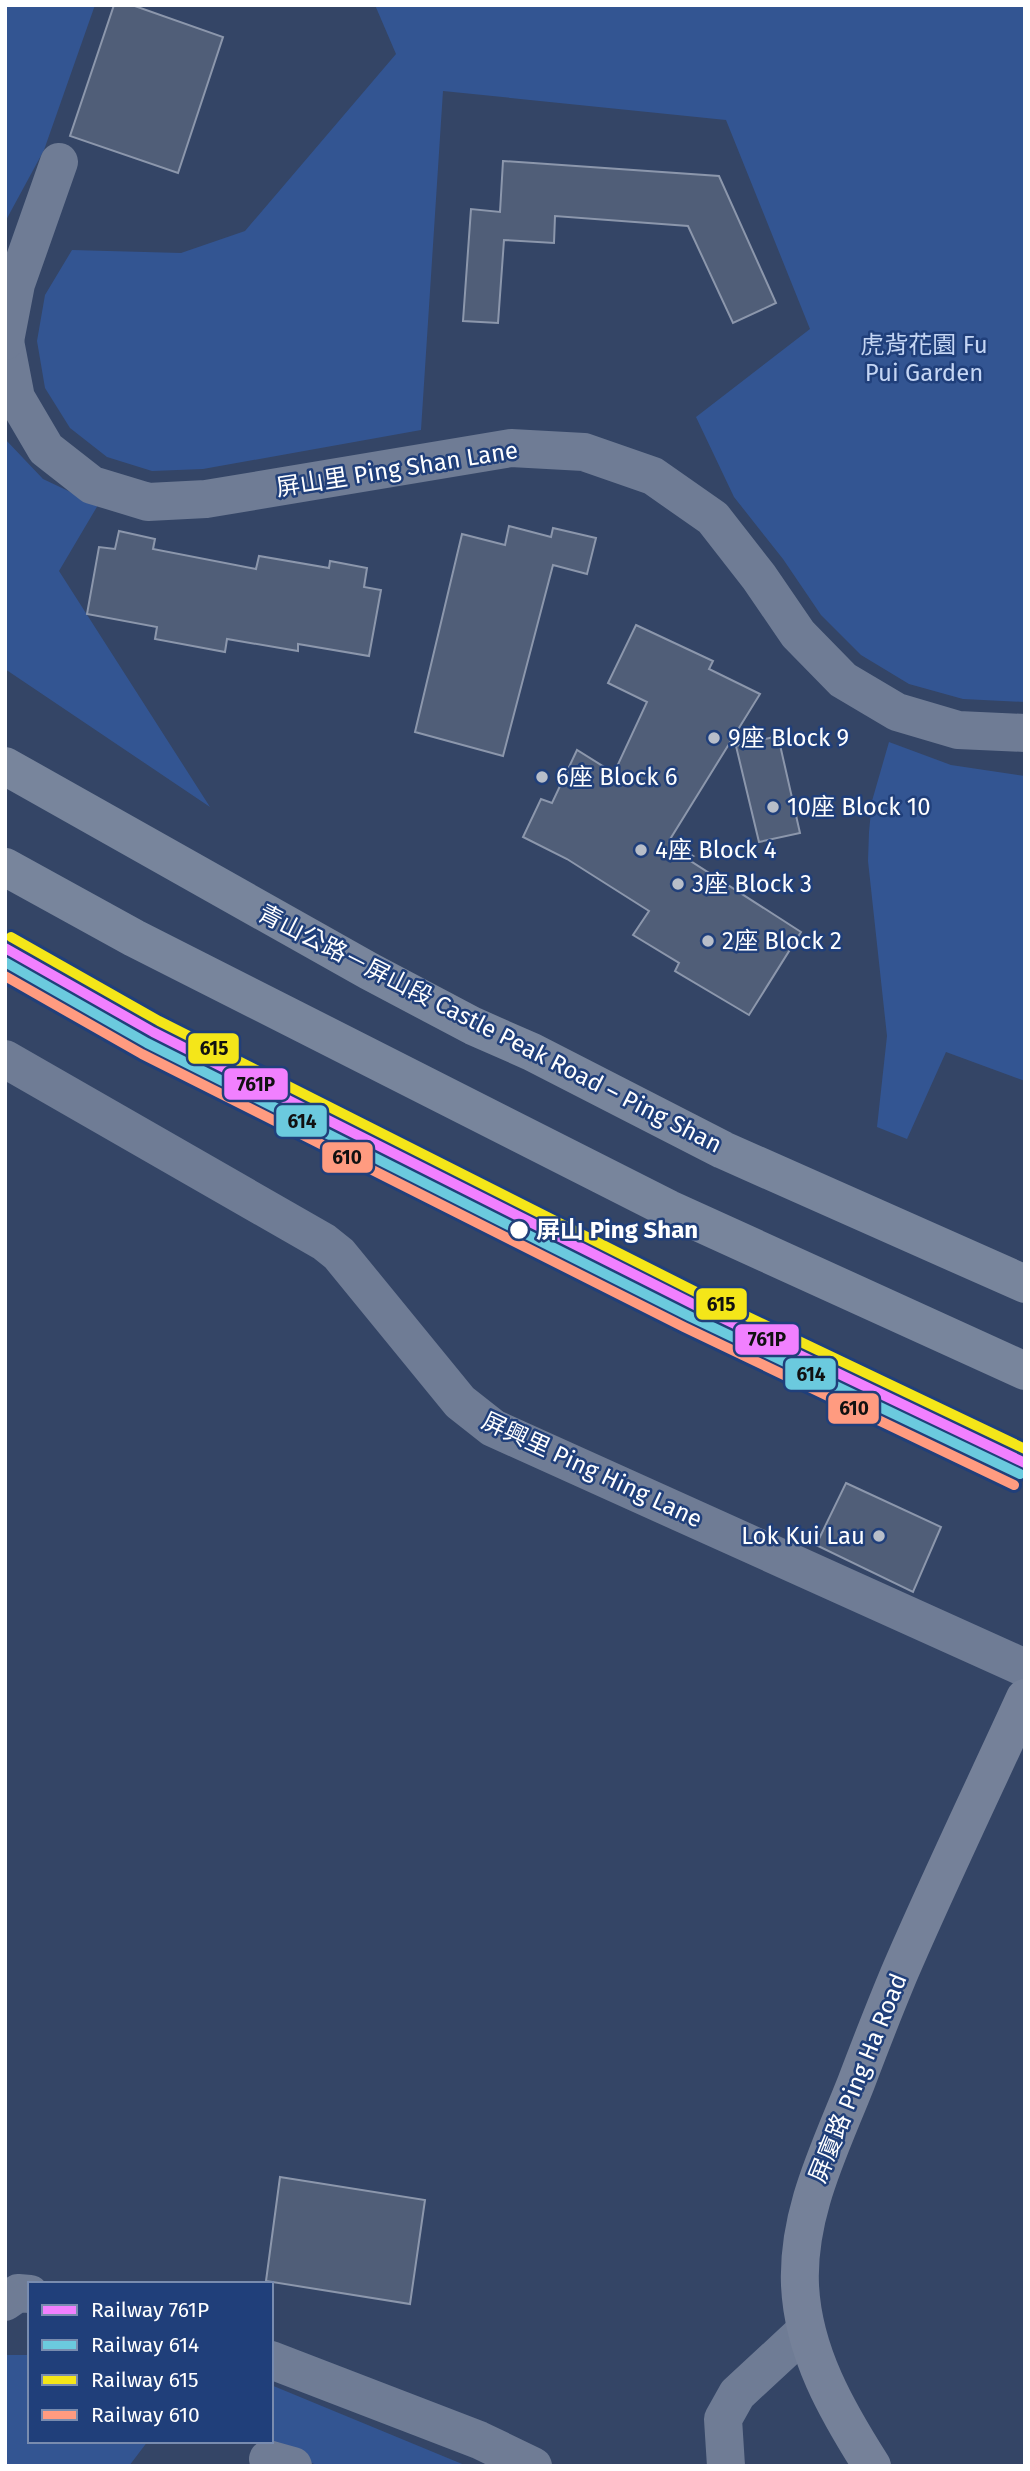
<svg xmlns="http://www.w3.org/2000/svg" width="1030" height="2471" font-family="'Fira Sans','Noto Sans TC',sans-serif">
<rect width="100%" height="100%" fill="#344566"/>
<g fill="#335592">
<path d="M5,5h90l-51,145 -39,72z"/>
<path d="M375,5h650v697l-62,-3 -54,-15 -48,-29 -40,-40 -38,-56 -49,-62 -38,-80 114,-88 -84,-209 -283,-29 -22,339 -218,39 -51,2 -45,-14 -37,-29 -25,-40 -8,-47 8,-46 27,-45 109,3 64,-22 151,-177z"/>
<path d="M5,439l38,40 55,26 -39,66 151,236 -205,-138z"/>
<path d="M889,742l62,23 74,11v305l-79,-29 -39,87 -30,-12 10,-91 -19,-175 1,-29 3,-31z"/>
<path d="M5,2355h25v86h118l-19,25h-124z"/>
<path d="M271,2385l196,81h-147l-71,-25h22z"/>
</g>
<g fill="#505e78" stroke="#8c97ac" stroke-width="2">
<path d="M114,5h18l91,32 -45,136 -108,-37z"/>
<path d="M503,161l216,15 57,127 -43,20 -45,-97 -133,-10 -1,27 -50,-3 -6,83 -35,-2 8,-112 29,3z"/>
<path d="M509,526l42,11 2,-9 43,10 -9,36 -34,-9 -50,191 -88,-24 47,-198 43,11z"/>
<path d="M119,531l36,8 -2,10 103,20 3,-13 70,12 1,-7 37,7 -3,19 17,3 -12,66 -71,-12v7l-71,-12 -2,13 -70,-13 2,-12 -70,-13 12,-67 16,2z"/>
<path d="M636,625l77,36 -4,8 51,25 -91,147 24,15 -7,2 115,74 -52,83 -74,-44 4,-8 -46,-28 16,-24 -82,-52 -44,-22 18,-38 11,4 25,-53 37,23 33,-71 -39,-19z"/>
<path d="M778,736l22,97 -41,9 -23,-96z"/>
<path d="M846,1483l95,44 -28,65 -97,-47z"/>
<path d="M280,2177l145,23 -15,104 -144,-23z"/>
</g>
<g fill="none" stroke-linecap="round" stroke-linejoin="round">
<g stroke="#6f7c95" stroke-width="38">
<path d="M5,341l11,57 30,51 46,36 56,17 58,-3 305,-51 73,4 69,24 60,42 46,59 39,57 45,46 54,32 61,18 67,3"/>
<path d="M5,341l11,-57 43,-122"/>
<path d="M5,1059l319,183 15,12 121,148 33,26 532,240"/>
<path d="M5,2302l13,-9 12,1"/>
<path d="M271,2360l208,80 54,26"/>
<path d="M268,2459l25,7"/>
<path d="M726,2466l-3,-47 14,-25 69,-64"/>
</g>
<path stroke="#758199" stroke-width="38" d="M872,2466c-35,-55 -69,-114 -72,-181 -3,-72 30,-136 56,-202 14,-37 28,-73 43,-109 40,-93 84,-184 126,-276"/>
<g stroke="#78859c" stroke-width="38">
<path d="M5,766l364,205 104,55 59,26 191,98 302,134"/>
<path d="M5,867l129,71 535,271 356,162"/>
</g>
<g stroke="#203f7a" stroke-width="16">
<path id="rail-1" d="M5,948l148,84 542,273 330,158"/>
</g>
<g stroke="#203f7a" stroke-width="16">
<path id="rail-2" d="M5,962l142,81 542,273 331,158"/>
</g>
<g stroke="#203f7a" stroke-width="16">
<path id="rail-3" d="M11,937l148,84 541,273 325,155"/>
</g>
<g stroke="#203f7a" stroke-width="16">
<path id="rail-4" d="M5,976l137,78 542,273 330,158"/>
</g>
<use href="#rail-1" stroke="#f180ff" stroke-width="10"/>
<use href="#rail-2" stroke="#6bcade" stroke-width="10"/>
<use href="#rail-3" stroke="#f4e619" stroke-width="10"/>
<use href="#rail-4" stroke="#ff9b80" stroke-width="10"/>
</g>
<g fill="#b8bec9" stroke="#203f7a" stroke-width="2.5">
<circle cx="714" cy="738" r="7"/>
<circle cx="542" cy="777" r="7"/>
<circle cx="773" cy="807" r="7"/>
<circle cx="641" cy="850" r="7"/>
<circle cx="678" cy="884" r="7"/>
<circle cx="708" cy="941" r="7"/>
<circle cx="879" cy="1536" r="7"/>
</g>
<circle fill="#fff" stroke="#203f7a" stroke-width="2.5" cx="519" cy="1230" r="10"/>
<g text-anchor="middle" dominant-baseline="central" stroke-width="5" stroke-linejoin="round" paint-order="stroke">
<g font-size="24" fill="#c5d6f4" stroke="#203f7a">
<text x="924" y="345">虎背花園 Fu<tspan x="924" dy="28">Pui Garden</tspan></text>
</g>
<g font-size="24" fill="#fff" stroke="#203f7a">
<text transform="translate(397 469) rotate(-9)">屏山里 Ping Shan Lane</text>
<text transform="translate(490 1029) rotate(27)">青山公路－屏山段 Castle Peak Road – Ping Shan</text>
<text transform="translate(592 1470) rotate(25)">屏興里 Ping Hing Lane</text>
<text transform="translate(858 2078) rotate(-68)">屏廈路 Ping Ha Road</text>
</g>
<g font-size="24" fill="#fff" stroke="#203f7a" text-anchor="start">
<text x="728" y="738">9座 Block 9</text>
<text x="556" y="777">6座 Block 6</text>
<text x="787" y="807">10座 Block 10</text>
<text x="655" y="850">4座 Block 4</text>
<text x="692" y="884">3座 Block 3</text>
<text x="722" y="941">2座 Block 2</text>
<text x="865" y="1536" text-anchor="end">Lok Kui Lau</text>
</g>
<g font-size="24" font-weight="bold" fill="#fff" stroke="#203f7a" text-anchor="start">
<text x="536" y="1230">屏山 Ping Shan</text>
</g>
</g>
<g stroke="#203f7a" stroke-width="2.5">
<rect x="187" y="1032" width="53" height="33" rx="7" fill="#f4e619"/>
<rect x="223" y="1067" width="66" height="34" rx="7" fill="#f180ff"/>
<rect x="275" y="1104" width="53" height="34" rx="7" fill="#6bcade"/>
<rect x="321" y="1141" width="53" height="33" rx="7" fill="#ff9b80"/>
<rect x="695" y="1287" width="53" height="34" rx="7" fill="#f4e619"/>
<rect x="734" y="1323" width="66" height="33" rx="7" fill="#f180ff"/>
<rect x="784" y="1357" width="53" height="34" rx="7" fill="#6bcade"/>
<rect x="827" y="1392" width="53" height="33" rx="7" fill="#ff9b80"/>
</g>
<g font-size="19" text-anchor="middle" font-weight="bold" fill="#111">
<text x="214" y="1055">615</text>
<text x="256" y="1091">761P</text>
<text x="302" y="1128">614</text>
<text x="347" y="1164">610</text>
<text x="721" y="1311">615</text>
<text x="767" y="1346">761P</text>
<text x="811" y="1381">614</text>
<text x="854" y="1415">610</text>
</g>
<rect width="1030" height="2471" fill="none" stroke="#ffffff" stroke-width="14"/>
<rect x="28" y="2282" width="245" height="161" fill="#203f7a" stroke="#798caf" stroke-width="2"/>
<rect x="42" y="2305" width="35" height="10" fill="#f180ff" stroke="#798caf" stroke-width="2"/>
<text x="91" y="2317" font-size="21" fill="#ffffff">Railway 761P</text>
<rect x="42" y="2340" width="35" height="10" fill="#6bcade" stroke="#798caf" stroke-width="2"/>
<text x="91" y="2352" font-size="21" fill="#ffffff">Railway 614</text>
<rect x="42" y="2375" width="35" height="10" fill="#f4e619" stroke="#798caf" stroke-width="2"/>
<text x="91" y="2387" font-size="21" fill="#ffffff">Railway 615</text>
<rect x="42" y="2410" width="35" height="10" fill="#ff9b80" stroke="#798caf" stroke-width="2"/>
<text x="91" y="2422" font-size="21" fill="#ffffff">Railway 610</text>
</svg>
